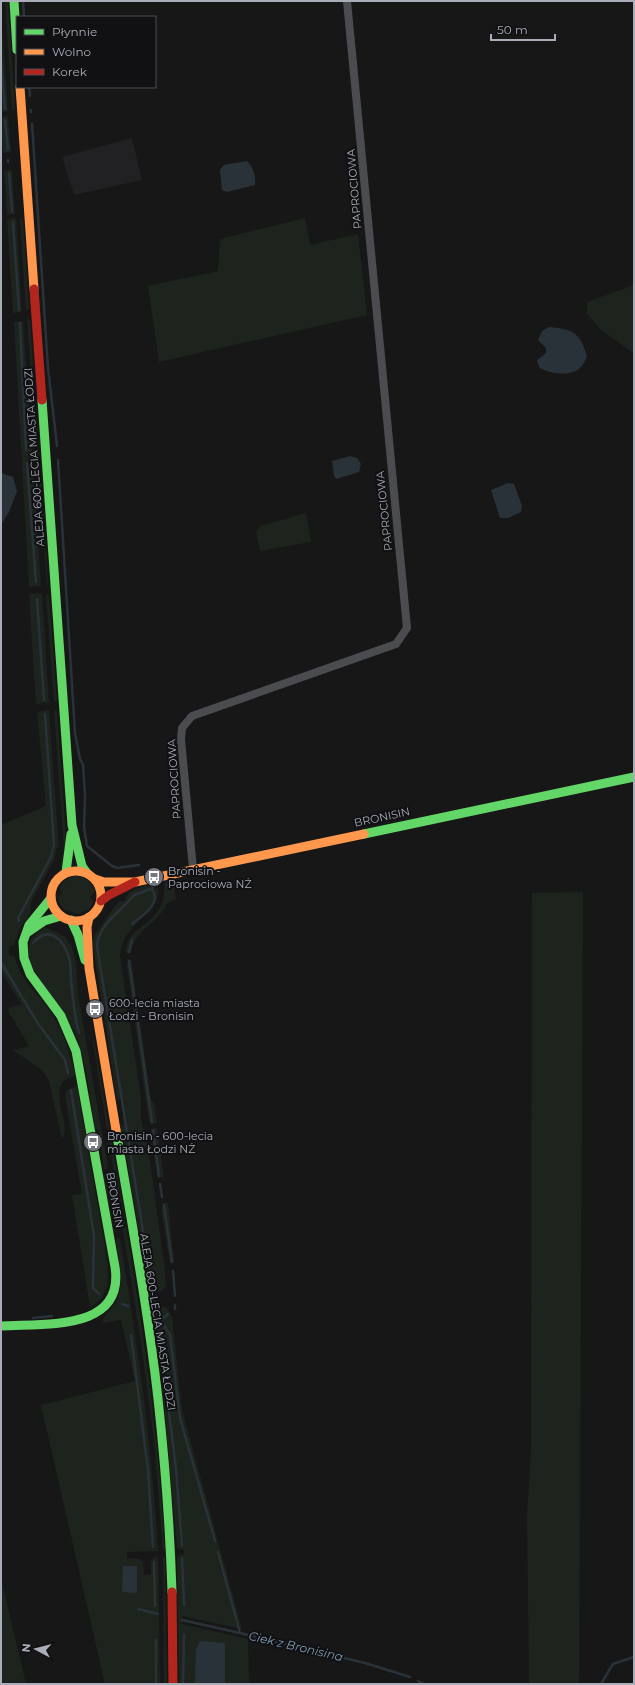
<svg xmlns="http://www.w3.org/2000/svg" width="635" height="1685" font-family="Montserrat,sans-serif">
<rect width="100%" height="100%" fill="#171717"/>
<path fill="#212123" d="M132,138l10,42 -68,15 -12,-38z"/>
<g fill="#1d241e">
<path d="M5,1h3l7,108 -3,2z"/>
<path d="M1,12l7,99 -7,1z"/>
<path d="M8,116l3,36 -8,1 -2,-36z"/>
<path d="M4,170h8l3,44 -8,1z"/>
<path d="M16,218l6,94 -9,1 -6,-94z"/>
<path d="M20,218l3,2 6,88 -3,3z"/>
<path d="M305,218l5,27 48,-11 9,81 -208,47 -11,-76 70,-15 2,-32z"/>
<path d="M634,285v66l-2,1 -30,-21 -15,-17v-12z"/>
<path d="M27,319l3,1 18,263 -1,3z"/>
<path d="M23,321l18,265 -12,1 -15,-265z"/>
<path d="M306,513l5,29 -51,9 -4,-19 4,-6z"/>
<path d="M42,593l7,110 -13,1 -7,-110z"/>
<path d="M46,594l3,1 8,105 -3,2z"/>
<path d="M49,710l10,138h-3l-1,10 -24,44 -1,12 -9,12 -7,19 -5,2v8l6,2c4,22 22,35 34,53 14,20 21,42 26,66l-12,5c-12,18 9,44 -1,58l-13,-58 -6,-10 -30,-21 16,-4 -22,-37 14,-5 -20,-33v-146l45,-19 -9,-94z"/>
<path d="M54,710l3,1 9,128 -2,10z"/>
<path d="M74,876c11,0 19,6 21,17l-5,4 4,5 -6,8 -9,4 -14,-4 -6,-7 -1,-6 4,-4 -3,-5c3,-7 8,-10 15,-12z"/>
<path d="M172,876l4,23 -9,4c-9,22 -31,24 -37,51l-4,-1c-1,-30 42,-27 38,-69z"/>
<path d="M151,884l7,5c3,26 -36,32 -38,67l21,142c0,12 -2,24 5,35l19,137 1,16 -5,5 -6,1 1,16 10,-1 6,10 10,93 60,219 -60,-13v8l66,15 1,45h-70l-2,-127 2,-2 5,-1v-3l-7,-3 -13,-145 -10,-79 -33,-199h3l-3,-26 -4,1 -24,-154 1,-10 24,-34 8,-2 -1,-3 8,-7z"/>
<path d="M583,892l-4,792h-50l-2,-170 4,-63 1,-558z"/>
<path d="M45,927l21,10 3,7h2l5,18 2,33 26,149 4,22 -1,3h-3l-6,-40h-3c-6,-35 -8,-74 -25,-106 -9,-19 -38,-49 -41,-67 -2,-16 4,-21 16,-29z"/>
<path d="M128,960h3l20,140 3,3 3,20 -6,1 -2,-2 -22,-157z"/>
<path d="M92,1036l3,9c28,167 61,334 70,504l-2,2 -9,-110 -13,-99z"/>
<path d="M77,1086c8,45 15,89 23,133 3,18 11,51 7,67 -2,9 -8,17 -17,21l-18,-112 10,-1 -17,-98 2,-6z"/>
<path d="M157,1128l7,49 -5,1 -2,-2 -6,-44 1,-3z"/>
<path d="M108,1174l9,49 -2,11 -12,-59z"/>
<path d="M163,1203h5l6,59 -4,1 -9,-54z"/>
<path d="M118,1237l2,1c17,104 32,207 38,313l-31,1v6l13,1 3,3 1,13 7,-1v-15l7,-3 2,128h-55l-64,-279 94,-24 -14,-61 -19,3c2,-9 10,-13 14,-21 9,-17 2,-41 0,-60z"/>
<path d="M163,1556l2,2 2,126h-3z"/>
<path d="M1,1578l25,106h-25z"/>
</g>
<g fill="#2a3239">
<path d="M247,161c6,6 9,15 8,24l-28,7 -5,-2 -2,-20 4,-5z"/>
<path d="M549,327c24,2 32,6 38,30 -2,4 -4,8 -7,11 -9,9 -32,6 -41,-1l-2,-7 9,-7v-5l-8,-8 4,-9z"/>
<path d="M350,456l7,2 4,6 -2,8 -23,7 -2,-3 -2,-15z"/>
<path d="M1,473l12,4 4,14 -8,21 -8,13z"/>
<path d="M508,483l6,1 8,22 -1,6 -13,6h-8l-9,-28z"/>
<path d="M123,1566h14v27l-15,-1z"/>
<path d="M200,1641l25,2v41h-30l1,-34z"/>
</g>
<g fill="none" stroke-linecap="round" stroke-linejoin="round">
<g stroke="#2a3239" stroke-width="2.5">
<path d="M23,1l1,16"/>
<path d="M1,59l4,50"/>
<path d="M29,87l1,9"/>
<path d="M31,110v2"/>
<path d="M5,120l3,29"/>
<path d="M32,124l16,244 9,78"/>
<path d="M8,160v2"/>
<path d="M9,173l3,39"/>
<path d="M13,222l6,88"/>
<path d="M20,323l6,127"/>
<path d="M58,460l17,273 5,26 3,6 2,30 -1,32 3,19 25,20 5,2 22,-3"/>
<path d="M27,463l9,119"/>
<path d="M37,599l7,101"/>
<path d="M167,885l5,-6"/>
<path d="M19,921l-1,-3 33,-61 3,-12 -9,-131"/>
<path d="M132,924c11,-9 30,-20 20,-35"/>
<path d="M33,943c16,-19 31,-3 36,15 2,7 2,15 2,22 2,18 3,36 8,53"/>
<path d="M129,952l3,-12"/>
<path d="M129,961l23,161"/>
<path d="M2,964l35,58 28,38 3,13"/>
<path d="M71,1090l23,146 -1,52 6,6"/>
<path d="M153,1130l6,46"/>
<path d="M160,1184l2,13"/>
<path d="M164,1205l8,57"/>
<path d="M173,1271l2,25"/>
<path d="M152,1287l-55,-341c1,-22 26,-36 37,-51l19,-7"/>
<path d="M122,1304l6,2"/>
<path d="M175,1309v-4"/>
<path d="M33,1318l19,-2"/>
<path d="M157,1318l5,4 8,13 10,83 35,123"/>
<path d="M161,1320l7,-6"/>
<path d="M159,1333l17,136 6,77"/>
<path d="M131,1335l17,135 5,77"/>
<path d="M218,1552l22,81 125,30 45,14"/>
<path d="M182,1558l2,47"/>
<path d="M154,1562l1,44"/>
<path d="M138,1609l20,5"/>
<path d="M182,1620l58,13"/>
<path d="M418,1681l6,3"/>
<path d="M156,1684v-44"/>
<path d="M183,1684l1,-49"/>
<path d="M601,1684l12,-20 21,-7"/>
</g>
<path stroke="#4b4c50" stroke-width="8" d="M193,869l-12,-130 1,-11 10,-12 204,-72 11,-16 -60,-627"/>
<g stroke="#63d668" stroke-width="9">
<path d="M14,1l3,49"/>
<path d="M42,400l30,425 10,41 5,7"/>
<path d="M364,834l270,-57"/>
<path d="M66,872l5,-38"/>
<path d="M71,920l7,15 7,25"/>
<path d="M28,932l16,-11 17,-5"/>
<path d="M116,1130c15,89 32,179 42,269 7,64 12,129 14,193"/>
<path d="M1,1326c43,-3 124,6 114,-59l-39,-216 -15,-35 -31,-42 -6,-16 -1,-16 6,-17 22,-27"/>
</g>
<g stroke="#ff974d" stroke-width="9">
<path d="M20,87l14,202"/>
<circle cx="76" cy="896" r="25"/>
<path d="M95,879l9,3h31l229,-48"/>
<path d="M89,917l-2,10 2,41 27,162"/>
</g>
<g stroke="#b3261e" stroke-width="9">
<path d="M34,289l8,111"/>
<path d="M101,901l8,-6 26,-13"/>
<path d="M172,1592l1,92"/>
</g>
</g>
<defs>
<g id="bus-disc" transform="scale(1)"><circle r="9.5" fill="#757880" stroke="#111113"/><path d="M-5-6H5V4H4V6H2V4H-2V6H-4V4H-5ZM-3.5-4V0h7V-4ZM-3.5 1.2v1.5H-2V1.2ZM2 1.2v1.5H3.5V1.2Z" fill="#fff"/></g>
</defs>
<g fill-rule="evenodd">
<use href="#bus-disc" x="154" y="877"/>
<use href="#bus-disc" x="95" y="1009"/>
<use href="#bus-disc" x="93" y="1142"/>
</g>
<g text-anchor="middle" dominant-baseline="central" stroke-width="4" stroke-linejoin="round" paint-order="stroke">
<g font-size="11" fill="#a8adb8" stroke="#111113">
<text transform="translate(354 189) rotate(-95)">PAPROCIOWA</text>
<text transform="translate(34 457) rotate(-94)">ALEJA 600-LECIA MIASTA ŁODZI</text>
<text transform="translate(384 511) rotate(-96)">PAPROCIOWA</text>
<text transform="translate(174 779) rotate(-94)">PAPROCIOWA</text>
<text transform="translate(382 817) rotate(-12)">BRONISIN</text>
<text transform="translate(115 1200) rotate(80)">BRONISIN</text>
<text transform="translate(158 1322) rotate(81)">ALEJA 600-LECIA MIASTA ŁODZI</text>
</g>
<g font-size="11" fill="#a8adb8" stroke="#111113" text-anchor="start">
<text x="168" y="871">Bronisin -<tspan x="168" dy="13">Paprociowa NŻ</tspan></text>
<text x="109" y="1003">600-lecia miasta<tspan x="109" dy="13">Łodzi - Bronisin</tspan></text>
<text x="107" y="1136">Bronisin - 600-lecia<tspan x="107" dy="13">miasta Łodzi NŻ</tspan></text>
</g>
<g font-size="12" font-style="italic" fill="#7f9bb3" stroke="#111113">
<text transform="translate(296 1646) rotate(13)">Ciek z Bronisina</text>
</g>
</g>
<rect width="635" height="1685" fill="none" stroke="#a8adb8" stroke-width="4"/>
<rect x="16" y="16" width="140" height="72" fill="#111113" stroke="#4d4f55"/>
<rect x="24" y="29" width="20" height="6" fill="#63d668" stroke="#4d4f55"/>
<text x="52" y="36" font-size="12" fill="#a8adb8">Płynnie</text>
<rect x="24" y="49" width="20" height="6" fill="#ff974d" stroke="#4d4f55"/>
<text x="52" y="56" font-size="12" fill="#a8adb8">Wolno</text>
<rect x="24" y="69" width="20" height="6" fill="#b3261e" stroke="#4d4f55"/>
<text x="52" y="76" font-size="12" fill="#a8adb8">Korek</text>
<g transform="translate(36 1649) rotate(277)" stroke="#111113" stroke-width="3" paint-order="stroke">
<path d="M0-3L7 15L0 10L-7 15Z" fill="#a8adb8"/>
<text y="-6" font-size="11" font-weight="bold" text-anchor="middle" fill="#a8adb8">N</text>
</g>
<path d="M491 34v6h64v-6" fill="none" stroke="#a8adb8" stroke-width="2"/>
<text x="497" y="34" font-size="12" fill="#a8adb8" stroke="#111113" stroke-width="3" paint-order="stroke">50 m</text>
</svg>
